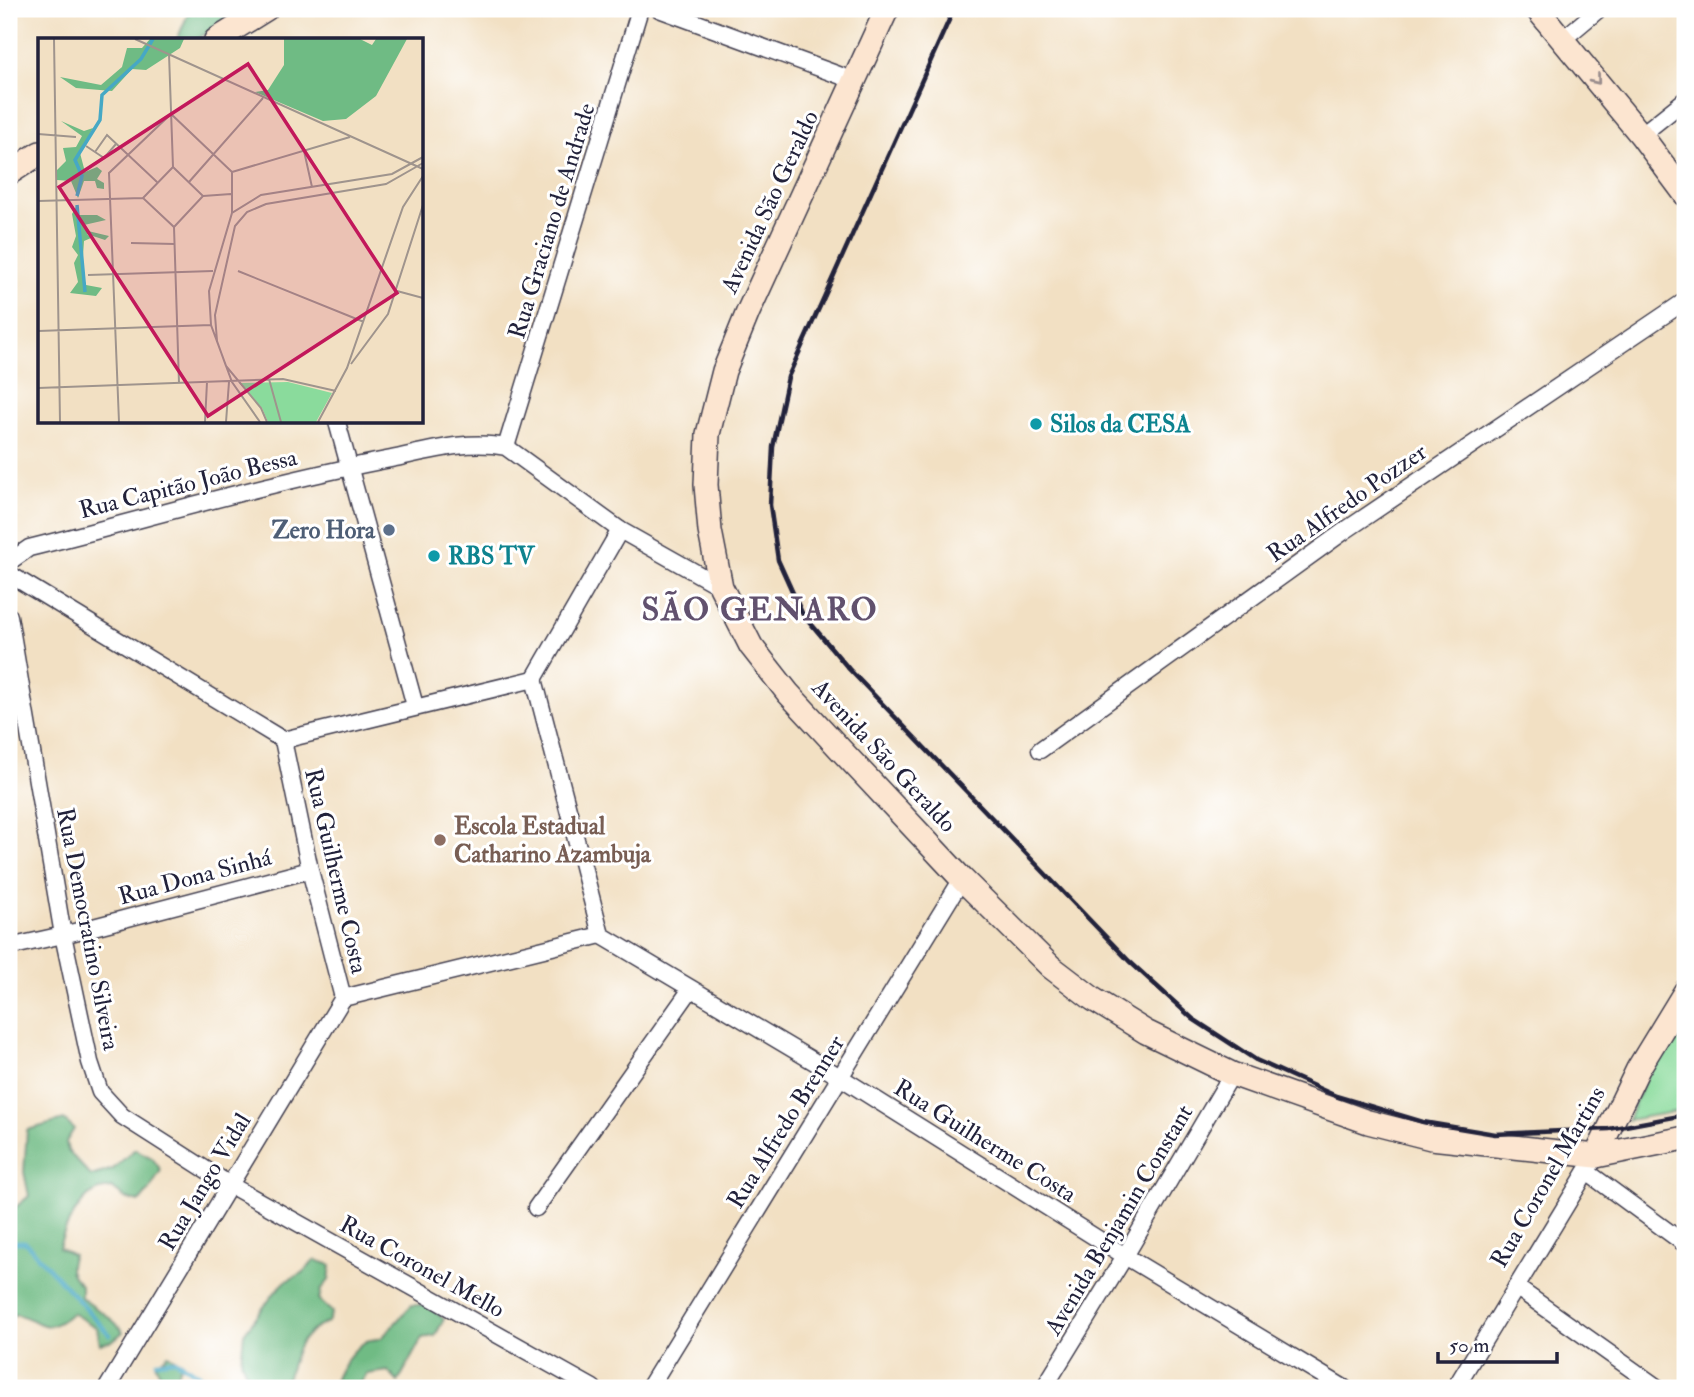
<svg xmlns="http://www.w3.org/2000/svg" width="1694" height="1397" font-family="'IM FELL Double Pica',serif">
<rect width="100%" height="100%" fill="#fff"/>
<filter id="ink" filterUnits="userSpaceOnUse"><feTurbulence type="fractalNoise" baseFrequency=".0143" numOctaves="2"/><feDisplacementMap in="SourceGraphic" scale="14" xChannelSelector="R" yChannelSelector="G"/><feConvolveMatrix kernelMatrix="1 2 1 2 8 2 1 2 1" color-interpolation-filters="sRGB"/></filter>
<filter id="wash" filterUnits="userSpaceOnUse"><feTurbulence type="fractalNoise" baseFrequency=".00686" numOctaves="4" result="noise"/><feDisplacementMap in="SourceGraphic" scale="28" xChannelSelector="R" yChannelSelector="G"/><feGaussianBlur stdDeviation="1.57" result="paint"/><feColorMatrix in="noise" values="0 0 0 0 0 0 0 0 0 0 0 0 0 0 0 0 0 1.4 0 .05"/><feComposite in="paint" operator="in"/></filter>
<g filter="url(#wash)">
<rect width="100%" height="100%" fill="#f2e0c3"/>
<path fill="#8adb9c" stroke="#567e6c" stroke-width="2" d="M1685,1016v94l-57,10 18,-44z"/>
<g fill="#6fbb84" stroke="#486e60" stroke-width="2">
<path d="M190,9h53l-47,31h-19z"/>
<path d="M64,1120l10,9 -8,13 2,9 23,25 22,-7 22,-20 17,9 9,12 -11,19 -11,13 -14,-4 -13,-10c-5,1 -12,1 -17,4 -17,8 -32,39 -36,56l14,7c-6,15 -3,20 8,30v12c12,11 35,22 42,35l-11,9 -12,3 -3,-16 -25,-15c-30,25 -28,7 -57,1l-6,6v-112l3,2 17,-14 -5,-24 3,-42z"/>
<path d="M315,1260l16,5 -2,15 -8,10 -2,10 13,12 -4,10c-33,13 -33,35 -44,66h-67l19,-14 13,6 -8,-19 3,-28 32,-42 10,-10 17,-8z"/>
<path d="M412,1305h16l16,14 -9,17 -13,2 -24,44 -10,-11 -21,3 -10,14h-24c4,-16 17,-37 32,-46 4,-3 11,-2 16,-4 6,-4 23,-26 31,-33z"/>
<path d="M168,1354l13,8 -6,19 3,7h-12l-10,-23z"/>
</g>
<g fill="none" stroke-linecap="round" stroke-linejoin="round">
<g stroke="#46a8c5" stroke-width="4.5">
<path d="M9,1242h16l85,93"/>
<path d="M157,1362l18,-2 45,28"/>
</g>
</g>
</g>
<g filter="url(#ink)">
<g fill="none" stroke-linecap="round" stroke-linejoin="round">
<g stroke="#413e4f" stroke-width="19">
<g id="street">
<path d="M659,9l196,72"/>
<path d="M1562,40l37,-31"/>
<path d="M1641,135l44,-35"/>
<path d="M337,422l78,284"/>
<path d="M506,447l134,-438"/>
<path d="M9,562l20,-14c120,-30 240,-66 362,-89 38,-8 77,-20 115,-12l114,83 101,57"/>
<path d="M9,574l274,166 251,-61 67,256 -258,63 -33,-128 -27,-130"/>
<path d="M9,616l54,319 27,127 10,30 22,24 108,69 363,203"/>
<path d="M534,679l86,-149"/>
<path d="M1040,750l303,-218 342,-231"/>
<path d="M601,935l239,142 285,179 219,132"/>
<path d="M9,947l54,-12 247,-65"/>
<path d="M1587,1172l98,72"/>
<path d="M536,1208l155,-219"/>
<path d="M1516,1287l142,101"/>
<path d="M107,1388l236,-390"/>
<path d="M649,1388l313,-509"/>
<path d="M1044,1388l81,-132 107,-182"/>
<path d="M1455,1388l141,-232"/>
</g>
</g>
<g stroke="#413e4f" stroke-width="26">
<g id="secondary">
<path d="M887,9l-139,303 -24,59 -16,63 -2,51 4,46 11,56 30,59 37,47 52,56 122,130 89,88 42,32 53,33 86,42 136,48 63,16 165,18 89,-18"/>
<path d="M1537,9l104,126 44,59"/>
<path d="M216,40l50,-31"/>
<path d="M9,173l31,-20"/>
<path d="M1596,1156l42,-87 47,-77"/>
</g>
</g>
<use href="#street" stroke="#fff" stroke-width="16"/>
<use href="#secondary" stroke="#fce5d0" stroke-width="23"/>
<path stroke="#22223b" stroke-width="4.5" d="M954,9l-166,368 -15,70 -3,58 8,55 24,53 47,56 280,292 64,58 63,41 80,36 87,26 72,12 114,-5 76,-14"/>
</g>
<defs><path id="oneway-chevron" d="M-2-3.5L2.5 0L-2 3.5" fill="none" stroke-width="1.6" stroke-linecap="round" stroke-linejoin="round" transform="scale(1.75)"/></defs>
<use stroke="#9a8d8d" href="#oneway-chevron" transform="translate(1596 80) rotate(51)"/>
</g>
<g fill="#0f9aa8" stroke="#fff" stroke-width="2.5">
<circle cx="1036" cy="424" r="7"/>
<circle cx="434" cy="556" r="7"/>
</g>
<circle fill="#5c6f8a" stroke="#fff" stroke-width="2.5" cx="389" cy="530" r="7"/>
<circle fill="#8d6e63" stroke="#fff" stroke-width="2.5" cx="440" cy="840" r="7"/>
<g text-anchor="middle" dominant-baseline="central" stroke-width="6" stroke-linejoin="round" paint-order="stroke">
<g font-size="24" fill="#22223b" stroke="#fff">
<text transform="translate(770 202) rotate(-65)">Avenida São Geraldo</text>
<text transform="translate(552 221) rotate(-73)">Rua Graciano de Andrade</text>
<text transform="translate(188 484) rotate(-14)">Rua Capitão João Bessa</text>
<text transform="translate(1347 503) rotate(-35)">Rua Alfredo Pozzer</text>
<text transform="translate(884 756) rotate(47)">Avenida São Geraldo</text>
<text transform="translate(336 871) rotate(77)">Rua Guilherme Costa</text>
<text transform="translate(195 877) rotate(-15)">Rua Dona Sinhá</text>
<text transform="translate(88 929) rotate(79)">Rua Democratino Silveira</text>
<text transform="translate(786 1122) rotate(-58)">Rua Alfredo Brenner</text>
<text transform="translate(985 1141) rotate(32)">Rua Guilherme Costa</text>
<text transform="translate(1548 1177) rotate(-60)">Rua Coronel Martins</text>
<text transform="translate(205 1182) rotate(-59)">Rua Jango Vidal</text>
<text transform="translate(1119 1220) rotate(-59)">Avenida Benjamin Constant</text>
<text transform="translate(422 1267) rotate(29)">Rua Coronel Mello</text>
</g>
<g font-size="24" font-weight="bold" fill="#0d838f" stroke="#fff" text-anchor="start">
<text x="1050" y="424">Silos da CESA</text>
<text x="448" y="556">RBS TV</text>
</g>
<g font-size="24" font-weight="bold" fill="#4e5e75" stroke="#fff" text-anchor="end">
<text x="375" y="530">Zero Hora</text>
</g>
<g font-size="24" font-weight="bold" fill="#785e54" stroke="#fff" text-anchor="start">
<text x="454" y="826">Escola Estadual<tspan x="454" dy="28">Catharino Azambuja</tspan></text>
</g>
<g font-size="32" font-weight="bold" letter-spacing="2" fill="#61516e" stroke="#fff">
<text x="760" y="610">SÃO GENARO</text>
</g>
</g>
<g transform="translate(38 38)">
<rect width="385" height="385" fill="#f2e0c3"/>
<path d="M250,344l44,11 -16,29h-48l-6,-14 -23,-25z" fill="#8adb9c"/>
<path d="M112,1h34l-4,9 -34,22 -14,-1 -20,22 -36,-3 -16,-11 41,8 21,-18 5,-19h15zM246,1h76l12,6 4,-6h31l-31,57 -30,23 -23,2 -68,-29 13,-2 16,-25zM23,83l23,10 9,-3 -13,25 5,19 12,-5 5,4 -5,8 7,4v6l-7,-1 -2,-7h-11l-6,17 -7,-17 -14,-1v-10l9,-9 -3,-13 13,-1 6,-11zM39,167v10h20l9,5 -22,5 4,6 21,5 -4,4 -18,-6 4,4 -7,3 -2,30 4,14 16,3 -6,8 -26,-3 8,-11 -4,-19 4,-8 -6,-8 4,-11 -4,-22z" fill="#6fbb84"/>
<path fill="none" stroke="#46a8c5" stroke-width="3.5" d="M39,158l5,-20 -7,-16 25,-40 2,-25 39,-36 12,-20M39,167l8,87"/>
<path fill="none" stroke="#9f948d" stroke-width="2" d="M16,1l6,383M97,1l288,130M131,16l4,113 30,29 -29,31 -31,-29 30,-31M0,96l38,3M48,108l18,12 12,-14M266,113l8,36M57,114l12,-17 50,47M194,134l118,-35M151,144l74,-84M165,158l28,-2M0,163l105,-3M194,175v-41M136,189l5,156M93,205l44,1M200,233l126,51M50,237l125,-4M359,253l26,7M0,293l173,-6M313,326l37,-50 35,-109M231,341l12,43M0,350l245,-9 53,12M81,384l-10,-249 62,-59 61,58M167,384l2,-40M188,384l3,-40M222,384l-28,-40 -21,-57 -2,-34 23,-78 29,-18 131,-21 31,-17M229,384l-6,-14 -35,-42 -9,-25 -2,-26 20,-89 12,-14 19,-8 120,-20 37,-21M280,384l29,-54 56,-161 20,-31"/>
<path fill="#c2185b" fill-opacity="0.15" stroke="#c2185b" stroke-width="3.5" d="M210,26l149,229 -189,123 -149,-229z"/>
<rect width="385" height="385" fill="none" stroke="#22223b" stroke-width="3.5"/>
</g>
<rect width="1694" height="1397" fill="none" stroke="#fff" stroke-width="35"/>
<path d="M1438 1352v10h119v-10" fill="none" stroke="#22223b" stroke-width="3.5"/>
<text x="1449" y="1352" font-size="21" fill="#22223b" stroke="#ffffff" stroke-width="5" paint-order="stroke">50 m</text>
</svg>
